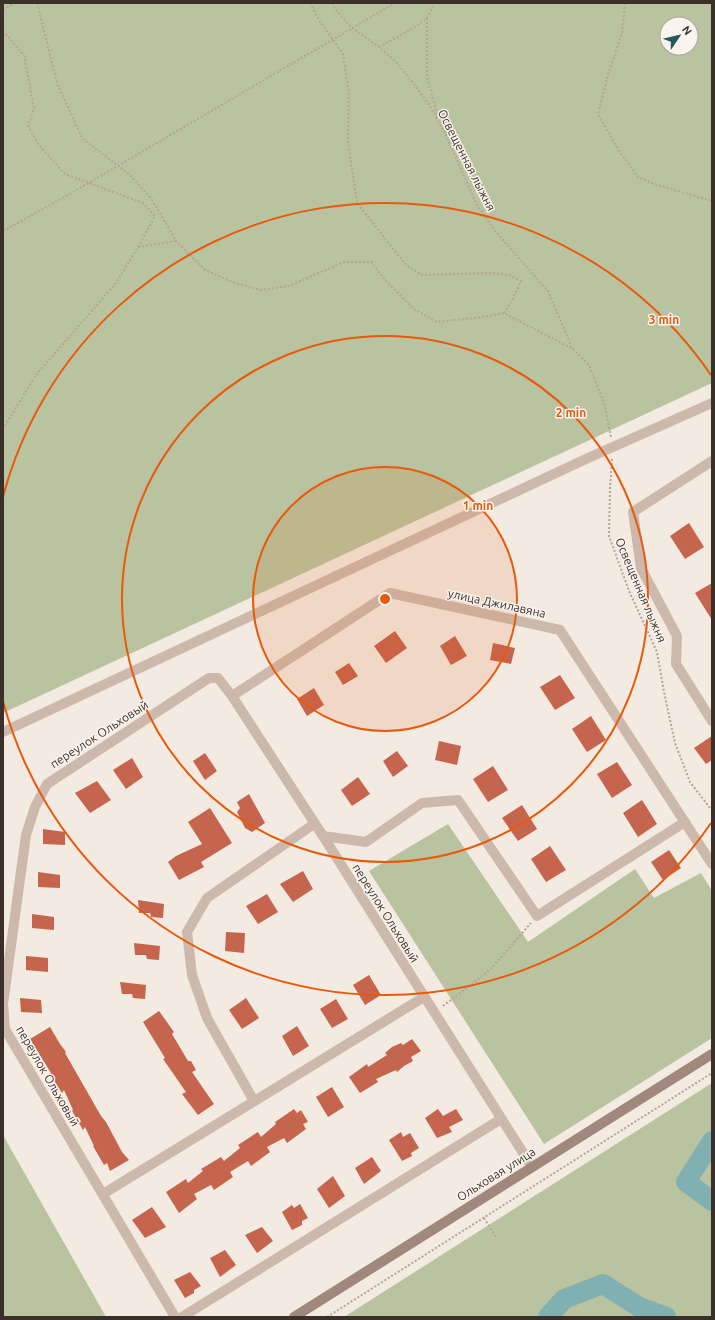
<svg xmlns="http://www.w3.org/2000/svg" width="715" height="1320" font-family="Ubuntu,sans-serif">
<rect width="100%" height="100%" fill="#f3eae1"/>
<g fill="#b9c3a0" fill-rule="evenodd">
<path d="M3,3h709v380l-709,330zM667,24h24v24h-24z"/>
<path d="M448,824l80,118 107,-73 19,29 47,-25 11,18v147l-168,106 -175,-273z"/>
<path d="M712,1083v234h-368z"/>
<path d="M3,1135l103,182h-103z"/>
</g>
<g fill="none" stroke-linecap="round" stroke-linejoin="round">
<g stroke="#80b0b1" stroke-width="20">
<path d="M712,1141l-26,41 26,19"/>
<path d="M548,1317l16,-18 39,-15 36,23 27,10"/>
</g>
</g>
<g fill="#c5654d">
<path d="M689,523l15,24 -19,12 -15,-23z"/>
<path d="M712,583v37l-17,-27z"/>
<path d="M395,631l12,17 -21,15 -12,-17z"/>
<path d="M455,636l12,20 -16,9 -11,-19z"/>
<path d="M493,643l22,5 -4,16 -21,-4z"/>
<path d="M349,663l9,13 -15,9 -8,-13z"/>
<path d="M560,675l15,23 -20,12 -15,-23z"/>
<path d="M314,688l10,17 -17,11 -10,-17z"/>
<path d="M591,716l15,24 -19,12 -15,-23z"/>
<path d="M712,736v24l-6,4 -12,-16z"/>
<path d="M439,741l22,5 -4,19 -22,-5z"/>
<path d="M397,751l11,15 -15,11 -10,-16z"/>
<path d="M205,753l12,18 -12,9 -12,-19z"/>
<path d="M132,758l11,19 -17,12 -13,-19z"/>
<path d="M617,762l15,23 -20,13 -15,-24z"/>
<path d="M493,766l15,24 -20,12 -15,-23z"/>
<path d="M358,777l12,17 -18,12 -11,-16z"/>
<path d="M97,781l14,19 -21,13 -15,-20z"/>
<path d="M249,794l16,29 -13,9 -7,-4 -8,-16 3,-4 -3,-6z"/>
<path d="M642,800l15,24 -19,13 -15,-24z"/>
<path d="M522,805l15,24 -19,12 -16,-23z"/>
<path d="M210,808l22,35 -31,19 3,5 -25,13 -11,-18 8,-6 26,-12 -14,-22z"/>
<path d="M43,829l22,3v13l-22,-1z"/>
<path d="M550,846l16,24 -20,12 -15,-23z"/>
<path d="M669,850l12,18 -18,12 -12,-18z"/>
<path d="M303,871l10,18 -20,13 -13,-18z"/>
<path d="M38,872l22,3v13l-22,-1z"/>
<path d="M267,894l11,18 -20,12 -12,-18z"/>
<path d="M138,900l26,4 -1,14 -12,-1 -1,-4h-11z"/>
<path d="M32,914l22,3v13l-22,-2z"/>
<path d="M226,932l19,1 -1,20 -19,-2z"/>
<path d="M134,943l26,3 -1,14 -12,-1 -1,-4h-11z"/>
<path d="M26,956l22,2v14l-22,-2z"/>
<path d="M369,975l12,20 -16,10 -12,-20z"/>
<path d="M120,982l26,3 -1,14 -12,-1 -1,-4h-10z"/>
<path d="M20,998l21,2 1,13 -21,-1z"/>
<path d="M246,998l13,20 -17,11 -13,-19z"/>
<path d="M336,999l12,20 -16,9 -12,-19z"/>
<path d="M159,1011l15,21 -2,2 16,27h3l5,9 -4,2 22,32 -16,11 -16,-21 4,-2 -23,-33 2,-1 -22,-36z"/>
<path d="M297,1026l12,20 -16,10 -11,-20z"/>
<path d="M50,1027l10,17 6,8 -1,1 36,63 5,6 16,30 7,8 -19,11 -3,-8 -3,2 -11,-19h1l-9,-19 -2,3 -11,-19 1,-1 -9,-20 -2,3 -12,-19 1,-1 -21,-34z"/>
<path d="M412,1039l9,12 -10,6 2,4 -9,5 -7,6 -1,-2 -20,9 2,3 -18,11 -11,-16 18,-13 1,3 19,-12 -2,-2 7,-6 9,-4 2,2z"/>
<path d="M332,1087l12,20 -16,10 -12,-20z"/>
<path d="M294,1109l3,4 4,-3 7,12 -5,2 3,5 -19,14 -3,-5 -17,9 3,5 -19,14 -3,-5 -18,11 3,5 -19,13 -3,-5 -17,9 3,5 -18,14 -13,-21 20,-13 2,4 15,-12 -2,-2 20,-12 3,4 16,-13 -2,-3 20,-13 3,5 15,-13 -1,-2z"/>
<path d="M438,1109l5,7 13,-7 7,11 -14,7 3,5 -15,6 -12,-20z"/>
<path d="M401,1132l2,5 7,-4 9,15 -8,5 1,3 -10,5 -13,-21z"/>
<path d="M372,1157l9,14 -17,13 -9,-16z"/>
<path d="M333,1176l12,20 -16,12 -12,-19z"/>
<path d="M300,1204l8,14 -6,3v4l-10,5 -10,-18 10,-7 2,3z"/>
<path d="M152,1207l14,20 -21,11 -13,-18z"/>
<path d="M262,1227l11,14 -16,12 -12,-18z"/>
<path d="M225,1250l11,15 -16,12 -10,-19z"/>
<path d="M190,1272l11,14 -7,4v3l-9,5 -11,-18z"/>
</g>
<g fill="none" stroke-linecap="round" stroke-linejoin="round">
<g stroke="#b8a396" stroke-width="2" stroke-dasharray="2 2" stroke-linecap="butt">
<path d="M37,3l20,80 25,55 48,37 21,23 25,43 29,29 30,13 26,7 28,-4 55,-24h27l17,21 26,26 23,13 46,-5 21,-4 67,35"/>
<path d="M310,3l9,17 24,34 6,39 -1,49 9,61 49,62 16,10 69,-2 18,2 12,6 -9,20 -8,12"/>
<path d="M332,3l3,6 17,19 27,19 19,17 19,24 12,17 15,26 32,72 19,28 53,60 24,57 17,17 15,38 7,34"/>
<path d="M625,3l-3,30 -15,45 -9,36 20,35 20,28 16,7 58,17"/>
<path d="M3,9l12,-6"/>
<path d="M427,18v58l11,42"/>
<path d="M3,31l21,24 10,53 -6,18 10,18 27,30 78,29 12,13 -17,31 -22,36 -80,92 -33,54"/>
<path d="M379,47l36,-20 12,-9 8,-15"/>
<path d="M3,231l67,-37 325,-191"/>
<path d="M138,247l38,-6"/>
<path d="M612,459l-2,29 -1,48 20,55 28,61 7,40 11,51 15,39 20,26 2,1"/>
<path d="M443,1006l47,-36 41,-47"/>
<path d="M484,1218l12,19"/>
<path d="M327,1317l385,-244"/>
</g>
<g stroke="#ccb9ac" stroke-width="10">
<path d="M712,461l-79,51 8,56 36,68 -1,28 36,57"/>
<path d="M232,696l158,-103 170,37 152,234"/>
<path d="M3,732l585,-274 124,-55"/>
<path d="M323,836l43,6 56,-39 36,-3 79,116 148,-94"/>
<path d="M254,1101l-47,-83 -15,-43 -5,-43 20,-34 107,-74"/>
<path d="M103,1194l321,-197"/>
<path d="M175,1317l-170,-288 -2,-25 23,-169 9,-28 12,-23 162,-106h9l14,18 91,140 209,331"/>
<path d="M182,1317l319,-198"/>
</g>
<path stroke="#a0887d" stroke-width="10" d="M294,1317l418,-263"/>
</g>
<circle cx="385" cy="599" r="132" fill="#e8590c" fill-opacity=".12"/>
<g fill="none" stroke="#e8590c" stroke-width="2">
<circle cx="385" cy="599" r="132"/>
<circle cx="385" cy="599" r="263"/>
<path d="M711 823A395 395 0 0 1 3 701M3 497A395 395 0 0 1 711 375"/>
</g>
<g text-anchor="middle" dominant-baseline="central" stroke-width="3" stroke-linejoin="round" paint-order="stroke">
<g font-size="12" fill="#3a2f2b" stroke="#fbf4ee">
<text transform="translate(467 160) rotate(63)">Освещенная лыжня</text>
<text transform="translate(641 590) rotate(67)">Освещенная лыжня</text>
<text transform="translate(497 603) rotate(12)">улица Джилавяна</text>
<text transform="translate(99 734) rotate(-33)">переулок Ольховый</text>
<text transform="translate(386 913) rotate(58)">переулок Ольховый</text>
<text transform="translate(48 1076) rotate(60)">переулок Ольховый</text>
<text transform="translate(496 1174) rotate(-32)">Ольховая улица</text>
</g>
</g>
<circle cx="385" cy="599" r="6" fill="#e8590c" stroke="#fbf4ee" stroke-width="2"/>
<g font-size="12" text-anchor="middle" font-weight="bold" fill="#e8590c" stroke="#fbf4ee" stroke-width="3" stroke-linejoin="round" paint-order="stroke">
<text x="664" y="324">3 min</text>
<text x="571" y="417">2 min</text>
<text x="478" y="510">1 min</text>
</g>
<rect width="715" height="1320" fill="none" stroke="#3a2f2b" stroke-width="8"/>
<g transform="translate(679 36) rotate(55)"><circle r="19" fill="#fbf4ee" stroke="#aea5a0"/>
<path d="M0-3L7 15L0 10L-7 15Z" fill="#205a5c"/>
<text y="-6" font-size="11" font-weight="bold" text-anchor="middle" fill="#3a2f2b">N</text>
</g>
</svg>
